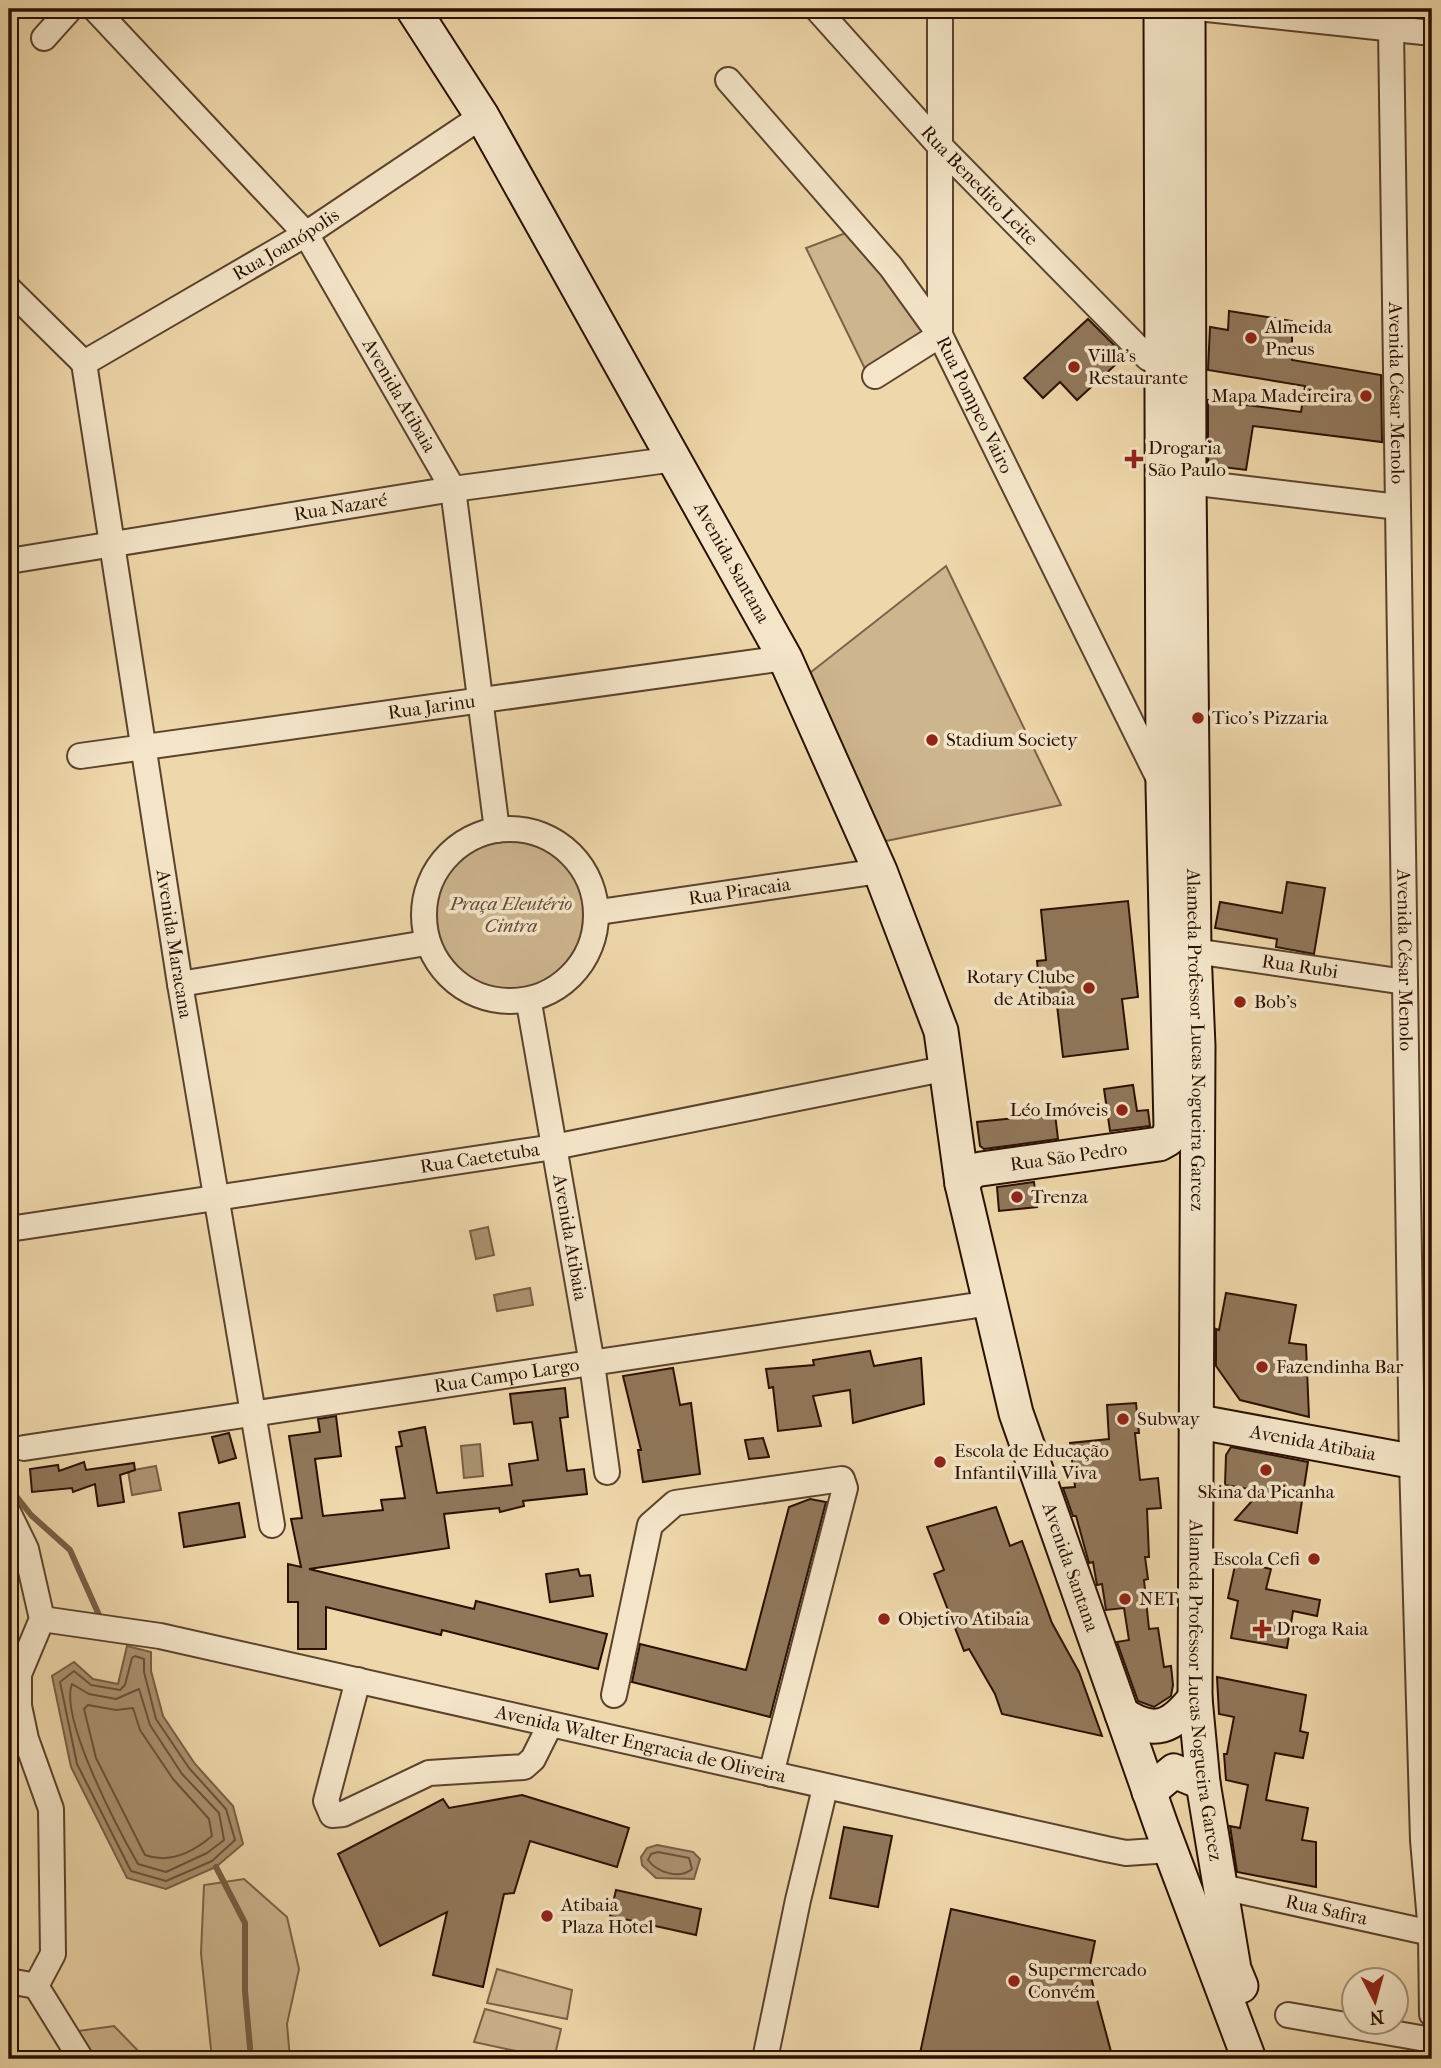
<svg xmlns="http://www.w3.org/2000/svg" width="1441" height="2068" font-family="'IM FELL French Canon',serif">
<rect width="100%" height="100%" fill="#eed7aa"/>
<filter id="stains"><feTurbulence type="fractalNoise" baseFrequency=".00286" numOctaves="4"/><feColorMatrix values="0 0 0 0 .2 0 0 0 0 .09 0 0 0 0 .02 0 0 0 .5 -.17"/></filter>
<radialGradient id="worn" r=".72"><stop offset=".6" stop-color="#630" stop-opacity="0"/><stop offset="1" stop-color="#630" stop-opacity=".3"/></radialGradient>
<g fill="#cdb58e" stroke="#7c6248" stroke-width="2">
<path d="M851,231l77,101 -60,43 -62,-127z"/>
<path d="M946,566l115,239 -180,37 -75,-166z"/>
<circle cx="510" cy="915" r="86"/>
<path d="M244,1879l43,38 12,52 -12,55 3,35h-78l-11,-106 3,-68z"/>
<path d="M497,1969l75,21 -5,29 -80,-16z"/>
<path d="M485,2009l76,20 -7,30 -80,-17z"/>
<path d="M114,2026l32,33h-58l-17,-27z"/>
</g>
<g fill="#ab9371" stroke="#775f45" stroke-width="2">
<path d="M488,1227l6,28 -18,4 -6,-28z"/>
<path d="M530,1288l3,17 -36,6 -3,-16z"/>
<path d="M480,1444l3,32 -19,2 -3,-32z"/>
<path d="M156,1466l5,24 -29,5 -4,-24z"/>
<path d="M127,1646l24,6v19l12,45 32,48 38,42 10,38 -27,23 -50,22 -39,-11 -56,-111 -19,-91 22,-14 19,17 25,5z"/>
<path d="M657,1845l36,7 7,7 -6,20 -38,-1 -14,-13 -1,-8 6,-9z"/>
</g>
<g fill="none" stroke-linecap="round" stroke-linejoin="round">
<g stroke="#6a523a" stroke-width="2">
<path d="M135,1656l9,3v13l12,47 33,49 37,41 9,31 -23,21 -46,20 -35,-10 -54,-107 -17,-82 14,-11 17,14 29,5 5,-5 7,-27z"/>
<path d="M72,1684l17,10 27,5 23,-10 11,36 32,49 37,39 5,27 -17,13 -41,19 -28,-8c-19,-33 -79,-146 -66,-180z"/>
<path d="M88,1705l28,5 17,-2 7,22 33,49 36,40 3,17c-19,16 -43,28 -67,19l-49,-97 -12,-49z"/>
<path d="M658,1852l31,6 3,11c-13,11 -35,3 -44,-9l3,-6z"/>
</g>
<g stroke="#775f45" stroke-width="6">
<path d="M9,1487l22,28 39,35 29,65"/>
<path d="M216,1867l29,56v68l6,68"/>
</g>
</g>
<g fill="#90775a" stroke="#2a1003" stroke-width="2">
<path d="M1229,311l63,10v39l89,15 1,67 -129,-16 -7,44 -38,-5v-65l93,12 4,-26 -97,-16 2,-43 18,3z"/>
<path d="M1088,319l37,37 -48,44 -17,-18 -17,16 -19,-20z"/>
<path d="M1287,882l38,6 -11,66 -38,-7 1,-8 -62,-11 5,-26 62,11z"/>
<path d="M1128,901l10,96 -16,2 6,50 -65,8 -6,-52 -15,2 -5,-46 9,-1 -5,-50z"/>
<path d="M1133,1085l4,26 11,-1 2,16 -40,5 -6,-42z"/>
<path d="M1055,1114l3,25 -74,10 -4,-3 -3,-24z"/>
<path d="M1034,1182l3,25 -38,4 -2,-24z"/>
<path d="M1226,1293l70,12 -7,38 17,2 3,72 -69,-17 -24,-34v-37l3,1z"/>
<path d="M870,1351l4,15 47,-8 3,46 -71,19 -3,-33 -37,6 8,30 -43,5 -5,-44 -4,1 -3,-19 48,-4 -1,-5z"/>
<path d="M673,1368l7,37 11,-2 9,71 -57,8 -5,-32h3l-18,-74z"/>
<path d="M565,1388l3,29 -8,1 7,53 17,-2 3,25 -64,7 1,5 -24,6 -1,-4 -55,6 5,34 -140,21 165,40 2,-8 131,33 -9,35 -156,-39 -1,5 -115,-28v42h-28v-47h-10v-38l13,3 -10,-48 11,-1 -13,-82 31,-4 -2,-13 18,-3 5,40 -26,3 8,57 60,-6 -2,-10 24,-2 -9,-51 6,-1 -3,-14 26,-5 12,66 75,-8 -3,-21 29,-4 -6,-38 -18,2 -4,-30z"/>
<path d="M1136,1403l3,30h-4l5,47 18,-2 3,30 -14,1 2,48h-4l3,22 -4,1 5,49 9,-1 6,39 7,-1 2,19 -2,11 -17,11 -16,-6 -21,-59 12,-2 -5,-32 -18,2 -4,-26 -5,1 -4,-23 -4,1 -13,-47h-3l-10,-28 12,-1 -5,-44 39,-4 -2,-34z"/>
<path d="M229,1433l7,25 -17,5 -7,-26z"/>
<path d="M763,1438l6,19 -20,2 -4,-19z"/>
<path d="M1231,1447l77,15 -11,71 -62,-13 26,-29 -36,-6 1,-30z"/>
<path d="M84,1462l2,8 48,-7 1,7 -15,5 4,27 -26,4 -3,-22 -22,8 -1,-4 -40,4 -2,-23 28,-4 1,6z"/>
<path d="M810,1499l16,3 -56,215 -138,-35 8,-38 106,26 43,-163z"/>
<path d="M239,1503l6,34 -61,10 -5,-34z"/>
<path d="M996,1507l14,39 12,-5 30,82 27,49 23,64 -100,-22 -7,-20 -26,-45 -5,2 -30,-77 10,-4 -17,-43z"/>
<path d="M1236,1561l35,8 -5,20 54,11 -3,16 -24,-5 -6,37 -56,-10 7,-37 -10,-3z"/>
<path d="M578,1569l2,7 10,-1 3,21 -43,6 -4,-28z"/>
<path d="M1217,1677l89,18 -6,36 8,2 -5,25 -28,-5 -9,47 42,8 -6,32 14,2v45l-79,-15 -7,-46 10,2 8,-43 -22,-5 -2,-26h3l7,-37 -15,-3z"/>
<path d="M522,1795l107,33 -12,39 -87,-26 -16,52 -10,1 -21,93 -50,-12 14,-63 -67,34 -42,-92 105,-55 6,9z"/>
<path d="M844,1827l48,9 -14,71 -48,-9z"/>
<path d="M616,1890l85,19 -5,26 -86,-19z"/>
<path d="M951,1909l144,32 -6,29 24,89 -194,-1z"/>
</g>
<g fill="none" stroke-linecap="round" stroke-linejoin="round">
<g stroke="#5b422d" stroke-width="28">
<g id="street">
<path id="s1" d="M95,9l211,225 147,255 44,341"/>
<path id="s2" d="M817,9l121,135 210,214 28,-2"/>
<path id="s3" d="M940,9v326l221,448"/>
<path d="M1207,9l225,24"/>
<path id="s4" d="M1391,29l21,1432 11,379 8,93 1,81"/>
<path d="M44,38l26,-29"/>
<path d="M728,80l163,187 49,68"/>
<path d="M9,289l75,74"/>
<path id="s5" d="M84,363l96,621 92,541"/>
<path id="s6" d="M84,363l222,-129 176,-118"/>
<path d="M875,376l65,-41"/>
<path d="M1189,482l209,25"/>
<path id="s7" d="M9,561l444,-72 222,-30"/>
<path id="s8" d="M80,756l705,-98"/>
<circle cx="510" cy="915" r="86"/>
<path id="s9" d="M599,912l281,-41"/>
<path id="s10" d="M1194,951l211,31"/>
<path d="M180,984l246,-41"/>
<path id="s11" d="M529,1003l63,361 15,108"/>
<path id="s12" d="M9,1229l545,-82 394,-79"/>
<path id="s13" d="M24,1448l967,-145"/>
<path d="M9,1514l17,35 16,70 -23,55v32l7,33 25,70 2,145 -17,32 45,73"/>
<path id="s14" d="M42,1619l118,17 946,213 20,4 44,-3"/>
<path d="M358,1680l-32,121 6,14 11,-1 86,-41 95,-6 9,-8 17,-34"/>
<path d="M614,1695l36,-170 25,-22 167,-24 3,9 -74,286"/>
<path id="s15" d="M1222,1887l209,46"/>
<path d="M9,1981l27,5"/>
<path d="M1288,2015l144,25"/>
<path d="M765,2059l33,-159 27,-112"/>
</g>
</g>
<g stroke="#2a1003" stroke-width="37">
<g id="secondary">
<path id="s16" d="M413,9l69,107 303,542 95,213 61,160 21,153 54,229 146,415 87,231"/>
<path id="s17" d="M1188,9l1,473 5,469 4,95 -3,652 8,85 31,186 7,17"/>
<path id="s18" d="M962,1184l10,-13 9,-2 178,-25 9,-5 3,-12 -8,-341 -2,-777"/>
<path id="s19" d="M1194,1421l238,44"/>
<path d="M1122,1714c33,22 50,13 73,-16"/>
<path d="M1149,1792l25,-21 29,12"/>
</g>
</g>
<use href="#street" stroke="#f4e5c8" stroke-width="24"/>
<use href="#secondary" stroke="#f4e5c8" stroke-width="33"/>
</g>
<g fill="#8f2418" stroke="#f4e5c8" stroke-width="2.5">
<circle cx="1251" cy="338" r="7"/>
<circle cx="1074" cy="367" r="7"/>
<circle cx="1366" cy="396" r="7"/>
<path d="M1130.5 448.5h7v7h7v7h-7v7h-7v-7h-7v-7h7z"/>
<circle cx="1198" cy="718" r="7"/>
<circle cx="932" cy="740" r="7"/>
<circle cx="1089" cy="988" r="7"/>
<circle cx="1240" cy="1002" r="7"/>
<circle cx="1122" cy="1110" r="7"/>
<circle cx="1017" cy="1197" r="7"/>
<circle cx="1262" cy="1367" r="7"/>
<circle cx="1123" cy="1419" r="7"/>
<circle cx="940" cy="1462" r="7"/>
<circle cx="1266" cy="1470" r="7"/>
<circle cx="1314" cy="1559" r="7"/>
<circle cx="1125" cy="1599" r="7"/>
<circle cx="884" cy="1619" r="7"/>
<path d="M1258.5 1618.5h7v7h7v7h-7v7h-7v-7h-7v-7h7z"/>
<circle cx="547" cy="1916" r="7"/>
<circle cx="1014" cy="1981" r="7"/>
</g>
<g text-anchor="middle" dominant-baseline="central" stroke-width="7" stroke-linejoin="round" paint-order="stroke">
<g font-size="19" fill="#2a1003" stroke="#f4e5c8">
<text stroke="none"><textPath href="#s2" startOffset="240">Rua Benedito Leite</textPath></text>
<text stroke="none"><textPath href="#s6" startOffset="234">Rua Joanópolis</textPath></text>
<text stroke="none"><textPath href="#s4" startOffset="364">Avenida César Menolo</textPath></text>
<text stroke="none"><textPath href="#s1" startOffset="495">Avenida Atibaia</textPath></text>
<text stroke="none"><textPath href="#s3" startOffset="404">Rua Pompeo Vairo</textPath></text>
<text stroke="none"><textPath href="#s7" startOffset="336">Rua Nazaré</textPath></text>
<text stroke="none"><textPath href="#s16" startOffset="639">Avenida Santana</textPath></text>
<text stroke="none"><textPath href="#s8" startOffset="355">Rua Jarinu</textPath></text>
<text stroke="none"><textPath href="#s9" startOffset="142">Rua Piracaia</textPath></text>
<text stroke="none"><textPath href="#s5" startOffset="588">Avenida Maracana</textPath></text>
<text stroke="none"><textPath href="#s4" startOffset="931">Avenida César Menolo</textPath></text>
<text stroke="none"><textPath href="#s10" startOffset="107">Rua Rubi</textPath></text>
<text stroke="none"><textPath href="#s17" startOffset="1031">Alameda Professor Lucas Nogueira Garcez</textPath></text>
<text stroke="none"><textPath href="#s18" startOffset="114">Rua São Pedro</textPath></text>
<text stroke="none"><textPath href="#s12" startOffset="476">Rua Caetetuba</textPath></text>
<text stroke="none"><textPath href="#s11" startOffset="238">Avenida Atibaia</textPath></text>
<text stroke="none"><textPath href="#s13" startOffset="488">Rua Campo Largo</textPath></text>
<text stroke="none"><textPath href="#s19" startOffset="121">Avenida Atibaia</textPath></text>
<text stroke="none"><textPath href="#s16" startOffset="1706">Avenida Santana</textPath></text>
<text stroke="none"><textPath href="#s17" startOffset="1682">Alameda Professor Lucas Nogueira Garcez</textPath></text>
<text stroke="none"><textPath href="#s14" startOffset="612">Avenida Walter Engracia de Oliveira</textPath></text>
<text stroke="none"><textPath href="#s15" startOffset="107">Rua Safira</textPath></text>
</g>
<g font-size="19" fill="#2a1003" stroke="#f4e5c8" text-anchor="start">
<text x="1265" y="327">Almeida<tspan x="1265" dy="22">Pneus</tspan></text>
<text x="1088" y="356">Villa's<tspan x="1088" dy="22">Restaurante</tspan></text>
<text x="1352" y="396" text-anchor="end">Mapa Madeireira</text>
<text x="1148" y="448">Drogaria<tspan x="1148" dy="22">São Paulo</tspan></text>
<text x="1212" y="718">Tico's Pizzaria</text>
<text x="946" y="740">Stadium Society</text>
<text x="1075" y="977" text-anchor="end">Rotary Clube<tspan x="1075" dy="22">de Atibaia</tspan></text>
<text x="1254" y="1002">Bob's</text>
<text x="1108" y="1110" text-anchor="end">Léo Imóveis</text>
<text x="1031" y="1197">Trenza</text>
<text x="1276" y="1367">Fazendinha Bar</text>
<text x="1137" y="1419">Subway</text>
<text x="954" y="1451">Escola de Educação<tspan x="954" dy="22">Infantil Villa Viva</tspan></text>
<text x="1266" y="1492" text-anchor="middle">Skina da Picanha</text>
<text x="1300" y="1559" text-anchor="end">Escola Cefi</text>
<text x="1139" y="1599">NET</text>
<text x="898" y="1619">Objetivo Atibaia</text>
<text x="1276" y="1629">Droga Raia</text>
<text x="561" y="1905">Atibaia<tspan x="561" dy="22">Plaza Hotel</tspan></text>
<text x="1028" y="1970">Supermercado<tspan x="1028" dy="22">Convém</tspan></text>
</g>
<g font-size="19" font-style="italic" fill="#634a34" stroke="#f4e5c8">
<text x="511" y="904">Praça Eleutério<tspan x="511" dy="22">Cintra</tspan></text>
</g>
</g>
<rect width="1441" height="2068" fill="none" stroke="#eed7aa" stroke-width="35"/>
<rect x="10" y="10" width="1420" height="2047" fill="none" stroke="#2a1003" stroke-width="3.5"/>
<rect x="18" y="18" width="1406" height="2033" fill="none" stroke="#2a1003" stroke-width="2"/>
<g transform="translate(1375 2001) rotate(174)"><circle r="33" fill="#f4e5c8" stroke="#a39079" stroke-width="2"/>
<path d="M0-5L12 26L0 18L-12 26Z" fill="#8f2418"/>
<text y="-10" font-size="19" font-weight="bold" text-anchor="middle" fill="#2a1003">N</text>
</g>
<rect width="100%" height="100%" filter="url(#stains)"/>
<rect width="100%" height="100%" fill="url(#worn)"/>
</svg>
